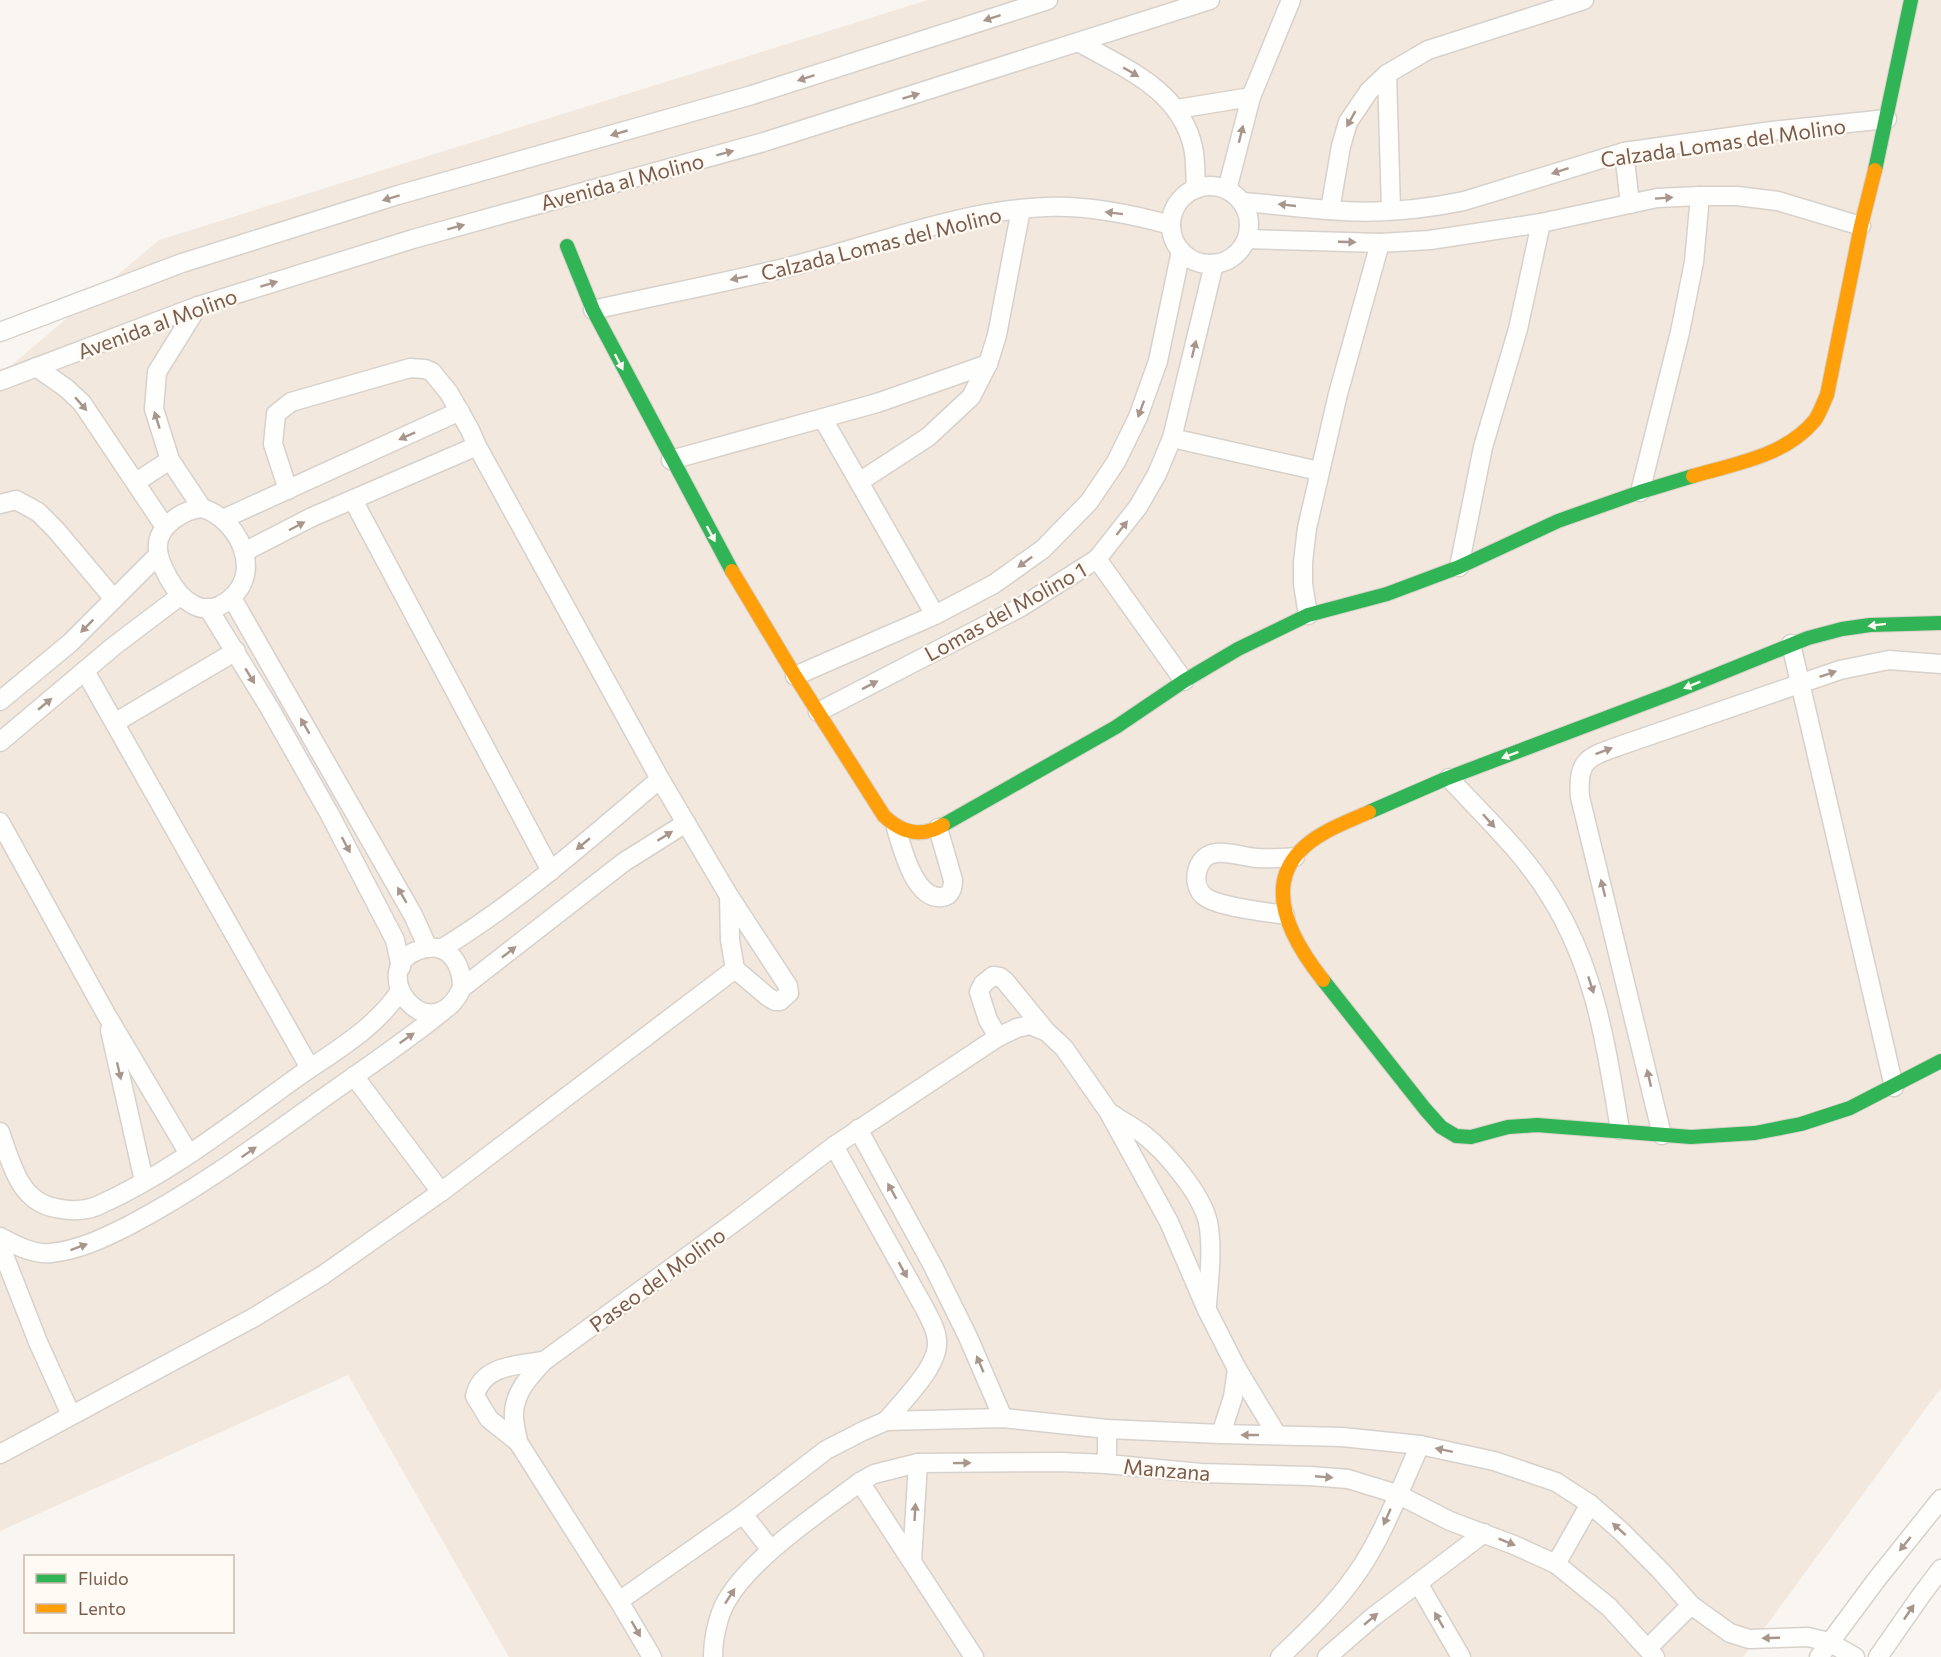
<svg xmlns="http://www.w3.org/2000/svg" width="1941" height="1657" font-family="Commissioner,sans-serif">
<rect width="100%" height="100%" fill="#f9f5f0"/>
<path fill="#f2e8de" d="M928,0h1013v1388l-198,269h-1234l-161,-282 -348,156v-1156l159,-135z"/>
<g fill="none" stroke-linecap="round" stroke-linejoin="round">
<g stroke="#d7d1cb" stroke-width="21">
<g id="street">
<path d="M1080,43c46,26 100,47 113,104 3,13 2,28 3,42"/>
<path d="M1387,74l4,136"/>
<path d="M1177,109l74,-12"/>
<path d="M1624,152l6,52"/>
<circle cx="1210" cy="225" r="39"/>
<path d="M1227,190l24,-93 40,-97"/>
<path d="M1242,202c29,2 58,6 87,8 44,4 92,0 135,-9l160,-49 148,-21 115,-12"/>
<path d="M1330,210l11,-64 7,-24 21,-31 18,-17 41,-24 156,-50"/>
<path d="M1247,239l133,4 50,-3 111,-17 116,-25 43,-2h37l41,5 83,25"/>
<path d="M198,306l-41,66 -3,37 16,51 32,48"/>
<path d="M593,310c62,-14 125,-26 187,-41 88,-21 174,-58 265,-62 42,-2 86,7 126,18"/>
<path d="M0,332l182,-69 216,-68 354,-100 296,-95"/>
<path d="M36,367l30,21 16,15 83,124"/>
<path d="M0,381l198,-75 215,-67 351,-97 446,-142"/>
<path d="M823,419l112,196"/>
<path d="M1172,438l147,33"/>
<path d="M671,460l206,-57 111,-39"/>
<path d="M136,482l34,-22"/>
<path d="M859,482l69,-45 43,-40 17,-33 9,-29 24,-126"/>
<path d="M288,490l-15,-46 3,-30 15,-12 119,-34 15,1 7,3 17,21 21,37 7,16 183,333 69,117 59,90 1,7 -9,8h-5l-7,-4 -33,-28 -5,-29 -1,-44"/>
<path d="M1640,492l40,-160 14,-70 6,-66"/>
<path d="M353,500l198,371"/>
<path d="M0,504l16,-4 22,12 18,18 58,69"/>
<path d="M202,508c36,11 62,63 28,91 -26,22 -49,2 -62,-22 -12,-22 -17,-40 5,-57 9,-7 17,-11 29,-12z"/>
<path d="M223,519l237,-108"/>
<path d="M244,552l68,-35 165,-71"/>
<path d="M1097,559l87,122"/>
<path d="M1459,567l24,-120 35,-118 23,-106"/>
<path d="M232,598l181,317 15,33"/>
<path d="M208,608l61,99 60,106 66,127 6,27"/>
<path d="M1308,615l-5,-31v-22l4,-34 31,-134 42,-151"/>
<path d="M1791,644l103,443"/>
<path d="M85,671l225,397"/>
<path d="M795,676l140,-61 59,-31 49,-35 46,-47 27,-40 22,-45 20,-56 23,-110"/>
<path d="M0,701l70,-58 88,-88"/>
<path d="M818,712l203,-105 76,-48 41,-52 19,-33 15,-36 42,-174"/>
<path d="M116,722l120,-71"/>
<path d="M0,742l114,-96 66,-50"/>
<path d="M1449,778c35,38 74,74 101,118 46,74 56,149 70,234"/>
<path d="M0,822l106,192 83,140"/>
<path d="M896,828c6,19 18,72 46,69 9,-1 11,-9 11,-17l-15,-52"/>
<path d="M1285,915c-18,-3 -68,-8 -81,-19 -14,-12 -8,-41 12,-43 13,-2 28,4 41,5 13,1 25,0 38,-1"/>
<path d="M441,949c79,-48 148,-110 219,-170"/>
<path d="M462,988c0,-25 -14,-48 -43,-38 -55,18 10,106 43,38l162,-126 62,-39"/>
<path d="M110,1030l34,151"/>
<path d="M998,1037l-10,-17 -9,-28 4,-8 10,-8 7,1 5,4 40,49"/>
<path d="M354,1076l87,116"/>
<path d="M1112,1114c10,7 21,13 31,20 23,18 58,59 65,88 5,26 1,57 -1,83"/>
<path d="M858,1129l75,137 35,71 35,81"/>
<path d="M0,1132c11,30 19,70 56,76 13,3 28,3 41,-2 72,-32 135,-82 199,-128 37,-26 78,-48 104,-87"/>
<path d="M1662,1135l-82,-338c-3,-39 9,-40 42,-52l218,-75 49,-10 52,4"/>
<path d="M834,1146l91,163c5,10 13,23 12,35 0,24 -36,59 -51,77"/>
<path d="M0,1237c15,8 34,18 51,16 28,-3 53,-15 77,-27 65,-34 123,-76 183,-119 44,-32 90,-62 132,-96"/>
<path d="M0,1245l38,97 33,73"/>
<path d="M1221,1434l12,-37 4,-28"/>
<path d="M518,1442l-29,-23 -14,-23c7,-31 43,-31 69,-35"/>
<path d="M0,1454l253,-136 70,-43 118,-83 294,-223"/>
<path d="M1107,1464v-35"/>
<path d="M860,1482l114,175"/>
<path d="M743,1514l28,36"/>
<path d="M912,1561l6,-98"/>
<path d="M1556,1564l34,-60"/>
<path d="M1418,1583l43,74"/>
<path d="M619,1601l124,-87 83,-64 37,-19 23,-10 117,-3 104,11 114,5 121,3 78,8 74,16 62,21 34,22 31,27 39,39 31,35 39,28 19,6 59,-2 21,5 26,15"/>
<path d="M1648,1648l43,-43"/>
<path d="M652,1657l-33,-56 -101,-159c-1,-9 -5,-20 -4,-29 1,-22 16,-37 30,-52l196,-143 94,-72 164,-109 19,-9 13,-3 17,7 17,16 44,63 61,111 38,88 30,59 40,66"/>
<path d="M713,1657c0,-18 5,-42 14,-57 26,-44 92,-87 133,-118l14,-8 44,-11 143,-1 46,2 94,9 109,3 38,3 49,15 53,27 64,24 42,19 53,43 46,50"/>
<path d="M1280,1657c26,-25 54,-51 75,-81 28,-39 45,-87 65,-131"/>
<path d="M1327,1657l46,-40 111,-84"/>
<path d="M1819,1657l58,-78 64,-80"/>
<path d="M1878,1657l44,-63 19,-25"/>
</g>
</g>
<g stroke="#d9d2cb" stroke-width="16">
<g id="fast">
<path d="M1875,170l36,-170"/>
<path d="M567,246l26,64 139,261"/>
<path d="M1369,812l76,-33 227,-86 136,-55 34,-9 28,-4 71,-2"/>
<path d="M943,825l173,-98 68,-46 54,-32 70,-34 79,-21 72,-27 99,-46 82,-29 53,-16"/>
<path d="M1323,980l102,129 16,18 15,9 15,1 37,-10 29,-2 154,12 64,-4 46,-9 49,-16 91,-47"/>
</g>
</g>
<g stroke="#d9d2cb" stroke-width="16">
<g id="slow">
<path d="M1693,476c41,-12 93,-20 122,-56 5,-7 8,-17 12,-25l34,-169 14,-56"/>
<path d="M732,571l63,105 89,140c18,17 37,22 59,9"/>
<path d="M1323,980c-27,-34 -61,-89 -23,-129 18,-19 45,-28 69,-39"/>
</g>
</g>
<use href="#street" stroke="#fefefd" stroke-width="18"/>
<use href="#fast" stroke="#30b455" stroke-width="14"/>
<use href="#slow" stroke="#ff9f0a" stroke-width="14"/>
</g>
<defs><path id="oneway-solid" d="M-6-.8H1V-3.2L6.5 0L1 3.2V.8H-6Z" transform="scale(1.5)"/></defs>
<g fill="#a8958b">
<use href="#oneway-solid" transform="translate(992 18) rotate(162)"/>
<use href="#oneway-solid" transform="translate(1131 72) rotate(30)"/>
<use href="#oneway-solid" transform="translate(806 78) rotate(162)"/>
<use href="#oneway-solid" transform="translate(911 96) rotate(-17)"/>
<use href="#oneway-solid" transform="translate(1351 119) rotate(119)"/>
<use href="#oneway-solid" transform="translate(619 133) rotate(164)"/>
<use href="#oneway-solid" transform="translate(1241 134) rotate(-76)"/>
<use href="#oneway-solid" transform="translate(725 153) rotate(-15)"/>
<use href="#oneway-solid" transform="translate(1560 171) rotate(162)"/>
<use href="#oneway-solid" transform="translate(391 198) rotate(163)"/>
<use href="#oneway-solid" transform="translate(1664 198) rotate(-4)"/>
<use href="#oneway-solid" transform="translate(1287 205) rotate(-174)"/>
<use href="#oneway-solid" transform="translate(1114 213) rotate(-173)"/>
<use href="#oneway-solid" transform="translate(456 227) rotate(-15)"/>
<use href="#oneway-solid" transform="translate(1347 242) rotate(2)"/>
<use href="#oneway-solid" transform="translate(739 278) rotate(168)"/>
<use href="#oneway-solid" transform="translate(269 284) rotate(-17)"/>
<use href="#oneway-solid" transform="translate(1194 349) rotate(-76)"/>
<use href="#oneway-solid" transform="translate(81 404) rotate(49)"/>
<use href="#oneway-solid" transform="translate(1141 409) rotate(110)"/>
<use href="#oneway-solid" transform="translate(157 420) rotate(-107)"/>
<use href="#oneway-solid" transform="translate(407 436) rotate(156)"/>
<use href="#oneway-solid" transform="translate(297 526) rotate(-28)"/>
<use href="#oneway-solid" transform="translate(1122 528) rotate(-52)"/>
<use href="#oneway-solid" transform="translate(1025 562) rotate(144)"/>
<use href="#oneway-solid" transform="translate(87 626) rotate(135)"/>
<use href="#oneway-solid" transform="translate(1828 674) rotate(-19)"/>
<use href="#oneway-solid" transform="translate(250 676) rotate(59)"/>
<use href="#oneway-solid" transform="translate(870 685) rotate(-27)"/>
<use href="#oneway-solid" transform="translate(45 704) rotate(-40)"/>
<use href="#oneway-solid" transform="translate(305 726) rotate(-120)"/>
<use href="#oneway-solid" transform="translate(1604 751) rotate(-21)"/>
<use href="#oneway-solid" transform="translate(1489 821) rotate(48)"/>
<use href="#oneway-solid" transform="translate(665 836) rotate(-32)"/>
<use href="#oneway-solid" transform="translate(583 844) rotate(140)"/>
<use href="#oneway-solid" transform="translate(346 845) rotate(62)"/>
<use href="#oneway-solid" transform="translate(1603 888) rotate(-104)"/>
<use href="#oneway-solid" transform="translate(402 895) rotate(-120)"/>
<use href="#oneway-solid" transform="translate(509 952) rotate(-38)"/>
<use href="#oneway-solid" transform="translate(1591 985) rotate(72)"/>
<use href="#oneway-solid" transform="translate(407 1038) rotate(-35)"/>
<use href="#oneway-solid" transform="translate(119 1071) rotate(77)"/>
<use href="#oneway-solid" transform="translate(1649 1078) rotate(-103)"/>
<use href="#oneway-solid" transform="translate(249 1152) rotate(-35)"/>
<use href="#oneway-solid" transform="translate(892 1191) rotate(-119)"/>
<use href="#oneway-solid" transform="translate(79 1247) rotate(-20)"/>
<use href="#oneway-solid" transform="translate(903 1270) rotate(61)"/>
<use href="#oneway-solid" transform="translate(980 1364) rotate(-113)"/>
<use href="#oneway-solid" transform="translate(1250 1435) rotate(-180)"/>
<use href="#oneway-solid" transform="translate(1444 1450) rotate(-168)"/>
<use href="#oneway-solid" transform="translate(962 1463) rotate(-1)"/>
<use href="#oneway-solid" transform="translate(1324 1477) rotate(5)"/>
<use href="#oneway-solid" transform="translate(915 1512) rotate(-87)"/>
<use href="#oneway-solid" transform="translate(1387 1517) rotate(114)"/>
<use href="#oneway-solid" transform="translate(1619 1529) rotate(-138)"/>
<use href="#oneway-solid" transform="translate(1507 1542) rotate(22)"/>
<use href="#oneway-solid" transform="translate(1905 1544) rotate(129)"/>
<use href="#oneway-solid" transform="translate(730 1596) rotate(-57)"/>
<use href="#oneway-solid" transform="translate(1909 1612) rotate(-56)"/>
<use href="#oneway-solid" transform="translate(1371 1619) rotate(-40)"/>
<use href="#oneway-solid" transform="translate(1439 1620) rotate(-120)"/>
<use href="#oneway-solid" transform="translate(636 1629) rotate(60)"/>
<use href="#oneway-solid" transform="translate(1771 1638) rotate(178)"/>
</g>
<g fill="#fffaf3">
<use href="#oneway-solid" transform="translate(619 362) rotate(63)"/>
<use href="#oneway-solid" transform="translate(711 534) rotate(62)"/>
<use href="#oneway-solid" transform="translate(1877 625) rotate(173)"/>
<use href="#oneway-solid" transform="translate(1692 685) rotate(158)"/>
<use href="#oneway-solid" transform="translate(1510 755) rotate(159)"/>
</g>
<g text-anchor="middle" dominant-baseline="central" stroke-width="4.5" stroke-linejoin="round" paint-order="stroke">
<g font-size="21" fill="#7a5c4d" stroke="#fffaf3">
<text transform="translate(1723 142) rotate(-8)">Calzada Lomas del Molino</text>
<text transform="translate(622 181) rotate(-15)">Avenida al Molino</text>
<text transform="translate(881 243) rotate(-14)">Calzada Lomas del Molino</text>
<text transform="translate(157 323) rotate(-20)">Avenida al Molino</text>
<text transform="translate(1005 611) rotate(-29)">Lomas del Molino 1</text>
<text transform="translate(657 1279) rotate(-36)">Paseo del Molino</text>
<text transform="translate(1167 1469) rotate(5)">Manzana</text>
</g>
</g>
<rect x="24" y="1555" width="210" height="78" fill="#fffaf3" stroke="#cabbb1" stroke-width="1.5"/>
<rect x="36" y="1574" width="30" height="9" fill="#30b455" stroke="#cabbb1" stroke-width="1.5"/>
<text x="78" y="1585" font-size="18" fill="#7a5c4d">Fluido</text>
<rect x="36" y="1604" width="30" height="9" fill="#ff9f0a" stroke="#cabbb1" stroke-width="1.5"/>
<text x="78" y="1615" font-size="18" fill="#7a5c4d">Lento</text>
</svg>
